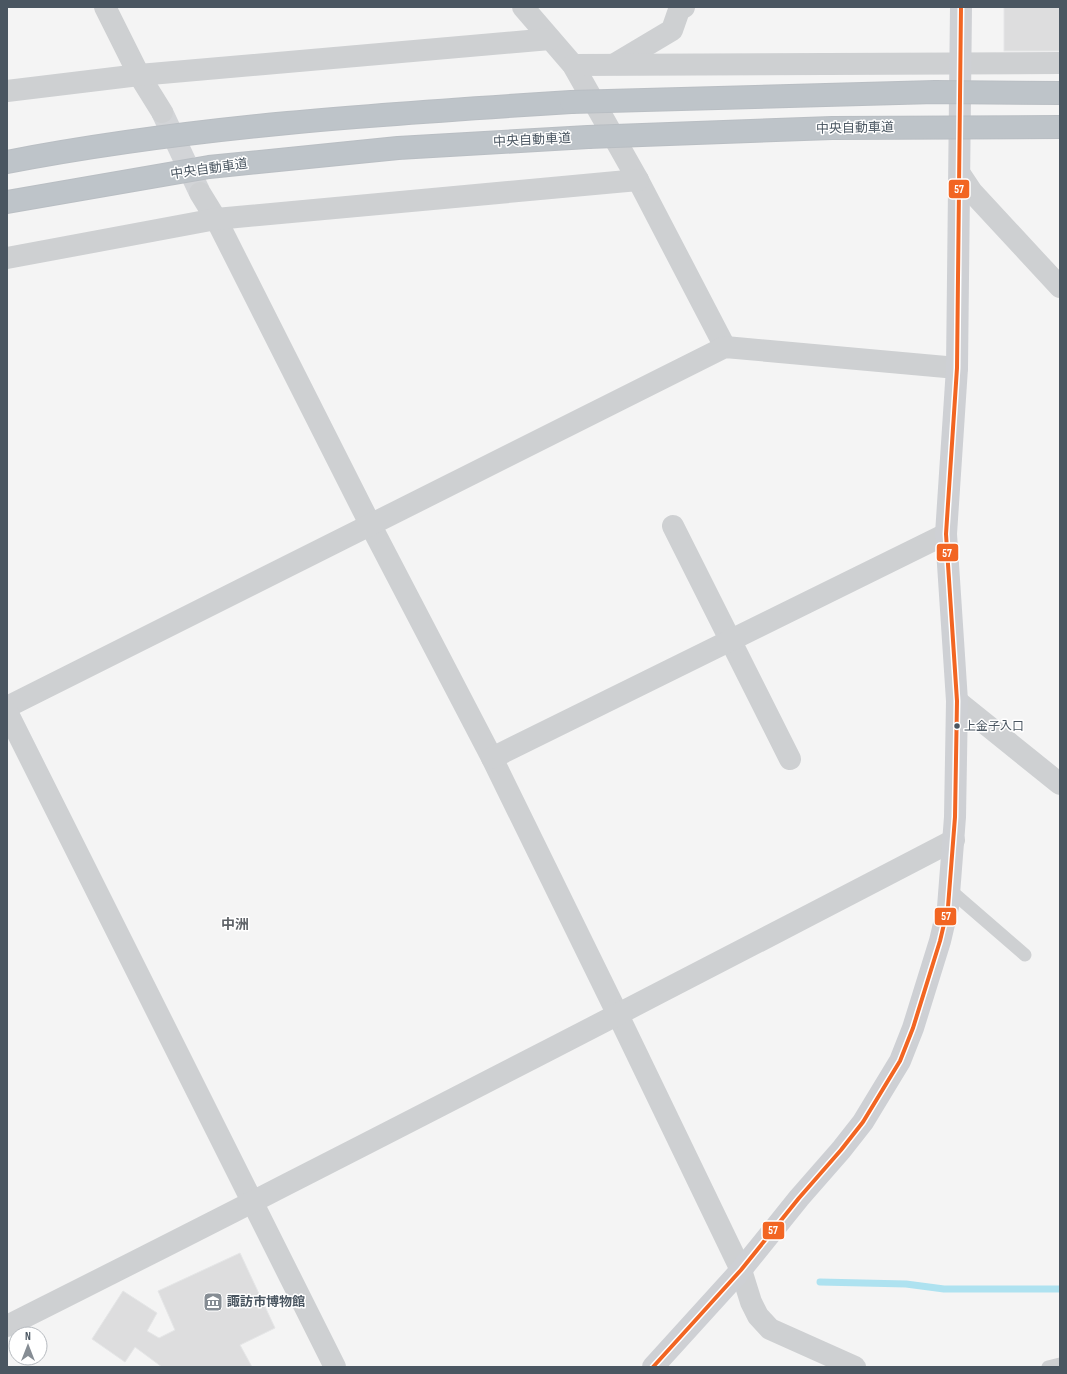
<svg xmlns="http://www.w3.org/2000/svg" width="1067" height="1374" font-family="'Sofia Sans Condensed','Noto Sans JP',sans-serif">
<rect width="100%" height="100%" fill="#f4f4f4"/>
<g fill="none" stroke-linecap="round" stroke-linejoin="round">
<path stroke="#aee2f0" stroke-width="7" d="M820,1282l86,2 38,5h116"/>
</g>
<g fill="#ddddde" stroke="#e5e6e7">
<rect x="1004" y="7" width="56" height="44"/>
<path d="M240,1253l35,75 -35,17 12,22h-90l-27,-20 -10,15 -33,-23 31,-48 34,22 -10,18 12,7 16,-8 -17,-39z"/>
</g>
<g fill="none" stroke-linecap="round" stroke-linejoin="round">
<path stroke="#d2d4d7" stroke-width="22" stroke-dasharray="22 11" stroke-linecap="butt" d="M162,112l38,81"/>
<g stroke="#b9bec3" stroke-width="24">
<g id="motorway">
<path d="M7,162c186,-36 375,-48 564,-60"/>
<path d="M7,202l202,-35 189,-19 190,-11"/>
</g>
</g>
<g stroke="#ced0d2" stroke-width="13">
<path d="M950,890l75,65"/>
<path d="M1048,1367l12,-3"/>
</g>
<g stroke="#ced0d2" stroke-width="22">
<path d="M105,7l34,68 23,37"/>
<path d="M523,7l50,58 65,115 87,167"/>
<path d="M615,64l57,-34 7,-20 5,-3"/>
<path d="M573,65l487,-2"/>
<path d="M7,91l132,-16 411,-36"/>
<path d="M960,174l12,18 88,95"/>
<path d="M200,193l16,26 154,305 122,234 126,257 123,255 10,32 7,14 12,13 85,38"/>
<path d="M7,258l209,-39 422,-39"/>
<path d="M673,526l117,233"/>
<path d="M957,701l103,83"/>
<path d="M7,707l718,-360 232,21"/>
<path d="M7,712l328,655"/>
<path d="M492,758l454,-224"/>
<path d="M7,1326c317,-159 632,-322 947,-486"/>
</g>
<path stroke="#ced0d4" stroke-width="22" d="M653,1367l88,-97 58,-72 42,-48 22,-28 37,-61 13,-33 27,-87 8,-34 7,-90 2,-116 -11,-167 11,-166 4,-361"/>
<use href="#motorway" stroke="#bec4c9" stroke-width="22"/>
<g stroke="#b9bec3" stroke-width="24" stroke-linecap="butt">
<g id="motorway-bridge">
<path d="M571,102l364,-10 125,1"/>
<path d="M588,137l244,-9 228,-1"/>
</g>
</g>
<use href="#motorway-bridge" stroke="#bec4c9" stroke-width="22"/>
<g stroke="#fff" stroke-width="7">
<path id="bus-1" d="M653,1367l88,-97 58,-72 42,-48 22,-28 37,-61 13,-33 27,-87 8,-34 7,-90 2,-116 -11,-167 11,-166 4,-361"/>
</g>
<use href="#bus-1" stroke="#f26522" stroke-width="4"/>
</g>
<defs>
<g id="museum-square" transform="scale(1)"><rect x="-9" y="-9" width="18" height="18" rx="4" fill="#868d94" stroke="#fff"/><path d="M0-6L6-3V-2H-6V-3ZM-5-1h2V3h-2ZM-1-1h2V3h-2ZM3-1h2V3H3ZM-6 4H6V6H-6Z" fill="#fff"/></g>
</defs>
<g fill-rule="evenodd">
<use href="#museum-square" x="213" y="1302"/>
</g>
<circle fill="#4a5661" stroke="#fff" stroke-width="1.5" cx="957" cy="726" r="3.5"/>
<g text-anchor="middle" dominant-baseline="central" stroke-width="3" stroke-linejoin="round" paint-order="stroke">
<g font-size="12" fill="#4a5661" stroke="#fff" text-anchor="start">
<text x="964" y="726">上金子入口</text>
</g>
<g font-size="13" fill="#4a5661" stroke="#fff">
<text transform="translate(855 128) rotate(-1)">中央自動車道</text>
<text transform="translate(532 140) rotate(-3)">中央自動車道</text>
<text transform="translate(209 169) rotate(-8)">中央自動車道</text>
</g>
<g font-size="13" font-weight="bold" fill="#4a5661" stroke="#fff" text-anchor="start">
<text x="227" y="1302">諏訪市博物館</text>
</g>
<g font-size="14" font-weight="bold" fill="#5f6368" stroke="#fff">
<text x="235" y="924">中洲</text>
</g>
</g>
<g stroke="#fff" stroke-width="1.5">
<rect x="948" y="179" width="22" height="20" rx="4" fill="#f26522"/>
<rect x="936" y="543" width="23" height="19" rx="4" fill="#f26522"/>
<rect x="934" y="907" width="23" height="19" rx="4" fill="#f26522"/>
<rect x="762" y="1221" width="23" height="19" rx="4" fill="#f26522"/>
</g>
<g font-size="11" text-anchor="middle" font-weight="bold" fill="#fff">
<text x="959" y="193">57</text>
<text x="947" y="557">57</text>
<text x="946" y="920">57</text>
<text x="773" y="1234">57</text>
</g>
<rect width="1067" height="1374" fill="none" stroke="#4a5661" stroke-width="16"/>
<g transform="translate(28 1346)"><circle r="19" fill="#ffffff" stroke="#b7bbc0"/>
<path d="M0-3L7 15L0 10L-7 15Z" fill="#868d94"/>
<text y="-6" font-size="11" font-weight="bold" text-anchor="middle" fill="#4a5661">N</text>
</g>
</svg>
